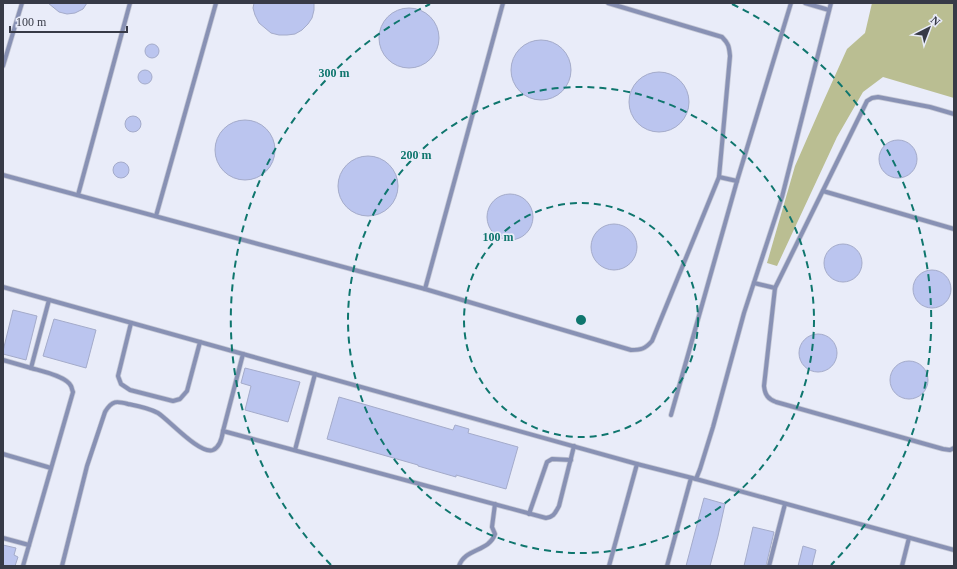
<svg xmlns="http://www.w3.org/2000/svg" width="957" height="569" font-family="Georgia,serif">
<rect width="100%" height="100%" fill="#e9ecf9"/>
<path fill="#babe92" d="M872,3h82v95l-71,-21 -20,15 -26,45 -60,129 -10,-3 28,-97 29,-66 23,-51 18,-16z"/>
<g fill="#bbc5ef" stroke="#a4abca">
<path d="M48,3h39l-4,6 -8,4 -8,1 -8,-2z"/>
<path d="M254,3h60v7l-2,8 -4,6 -6,6 -7,4 -8,1h-8l-8,-2 -12,-10 -4,-8 -2,-7z"/>
<circle cx="409" cy="38" r="30"/>
<circle cx="541" cy="70" r="30"/>
<circle cx="152" cy="51" r="7"/>
<circle cx="145" cy="77" r="7"/>
<circle cx="659" cy="102" r="30"/>
<circle cx="133" cy="124" r="8"/>
<circle cx="245" cy="150" r="30"/>
<circle cx="898" cy="159" r="19"/>
<circle cx="368" cy="186" r="30"/>
<circle cx="121" cy="170" r="8"/>
<circle cx="510" cy="217" r="23"/>
<circle cx="614" cy="247" r="23"/>
<circle cx="843" cy="263" r="19"/>
<circle cx="932" cy="289" r="19"/>
<path d="M13,310l24,6 -11,44 -23,-6v-3z"/>
<path d="M54,319l42,11 -10,38 -43,-12z"/>
<circle cx="818" cy="353" r="19"/>
<circle cx="909" cy="380" r="19"/>
<path d="M245,368l55,14 -12,40 -43,-12 6,-24 -10,-3z"/>
<path d="M339,397l114,33 2,-5 14,4 -1,4 50,14 -12,42 -50,-14v2l-38,-11v-1l-91,-26z"/>
<path d="M704,498l21,6 -7,32 -8,30h-24z"/>
<path d="M753,527l21,5 -8,34h-22z"/>
<path d="M3,545l13,3 -2,7 4,2 -3,9h-12z"/>
<path d="M803,546l13,4 -4,16h-14z"/>
</g>
<g fill="none" stroke-linecap="round" stroke-linejoin="round">
<g stroke="#c5c8d5" stroke-width="5.5">
<g id="service">
<path d="M805,3l24,7"/>
<path d="M3,66l19,-63"/>
<path d="M954,114l-24,-7 -52,-10 -6,1 -5,3 -92,187 -11,98c1,9 4,13 12,16l167,47 7,1 4,-2"/>
<path d="M3,175l422,114 206,61c10,0 14,-1 21,-9l67,-164 11,-121c-1,-9 -1,-12 -8,-19l-114,-34"/>
<path d="M719,177l18,4"/>
<path d="M823,191l131,38"/>
<path d="M78,195l52,-192"/>
<path d="M156,216l60,-213"/>
<path d="M754,283l21,5"/>
<path d="M3,287l634,177 59,15 258,71"/>
<path d="M425,289l78,-286"/>
<path d="M131,323l-13,53 3,8 9,6 43,11 7,-2 7,-8 13,-49"/>
<path d="M243,354l-20,77 323,87c8,-1 9,-5 13,-12l15,-60"/>
<path d="M3,360l28,8 18,-68"/>
<path d="M671,415l66,-234 54,-178"/>
<path d="M295,450l20,-76"/>
<path d="M3,454l48,14"/>
<path d="M696,479l4,-10 13,-42 31,-114 38,-116 49,-194"/>
<path d="M529,514l18,-52 5,-3 19,1"/>
<path d="M3,538l26,7"/>
<path d="M23,566l50,-174c-1,-2 -1,-4 -2,-6 -5,-10 -30,-15 -40,-18"/>
<path d="M62,566l25,-100 18,-54c7,-12 12,-11 23,-8 10,2 21,4 30,9 11,7 42,42 55,37 7,-3 9,-12 10,-19"/>
<path d="M459,566c6,-18 30,-14 36,-32l-3,-7 3,-23"/>
<path d="M609,566l28,-102"/>
<path d="M667,566l24,-88"/>
<path d="M769,566l16,-62"/>
<path d="M902,566l7,-28"/>
</g>
</g>
<use href="#service" stroke="#8891b4" stroke-width="4"/>
</g>
<g fill="none" stroke="#0f766e" stroke-width="2" stroke-dasharray="7 5">
<circle cx="581" cy="320" r="117"/>
<circle cx="581" cy="320" r="233"/>
<path d="M331 565A350 350 0 0 1 430 4M732 4A350 350 0 0 1 831 565"/>
</g>
<circle cx="581" cy="320" r="6" fill="#0f766e" stroke="#e9ecf9" stroke-width="2"/>
<g font-size="12" text-anchor="middle" font-weight="bold" fill="#0f766e" stroke="#e9ecf9" stroke-width="3.5" stroke-linejoin="round" paint-order="stroke">
<text x="334" y="77">300 m</text>
<text x="416" y="159">200 m</text>
<text x="498" y="241">100 m</text>
</g>
<rect width="957" height="569" fill="none" stroke="#373a47" stroke-width="8"/>
<g transform="translate(929 28) rotate(42)" stroke="#e9ecf9" stroke-width="3" paint-order="stroke">
<path d="M0-3L7 15L0 10L-7 15Z" fill="#373a47"/>
<text y="-6" font-size="11" font-weight="bold" text-anchor="middle" fill="#373a47">N</text>
</g>
<path d="M10 26v6h117v-6" fill="none" stroke="#373a47" stroke-width="2"/>
<text x="16" y="26" font-size="12" fill="#373a47" stroke="#e9ecf9" stroke-width="3" paint-order="stroke">100 m</text>
</svg>
